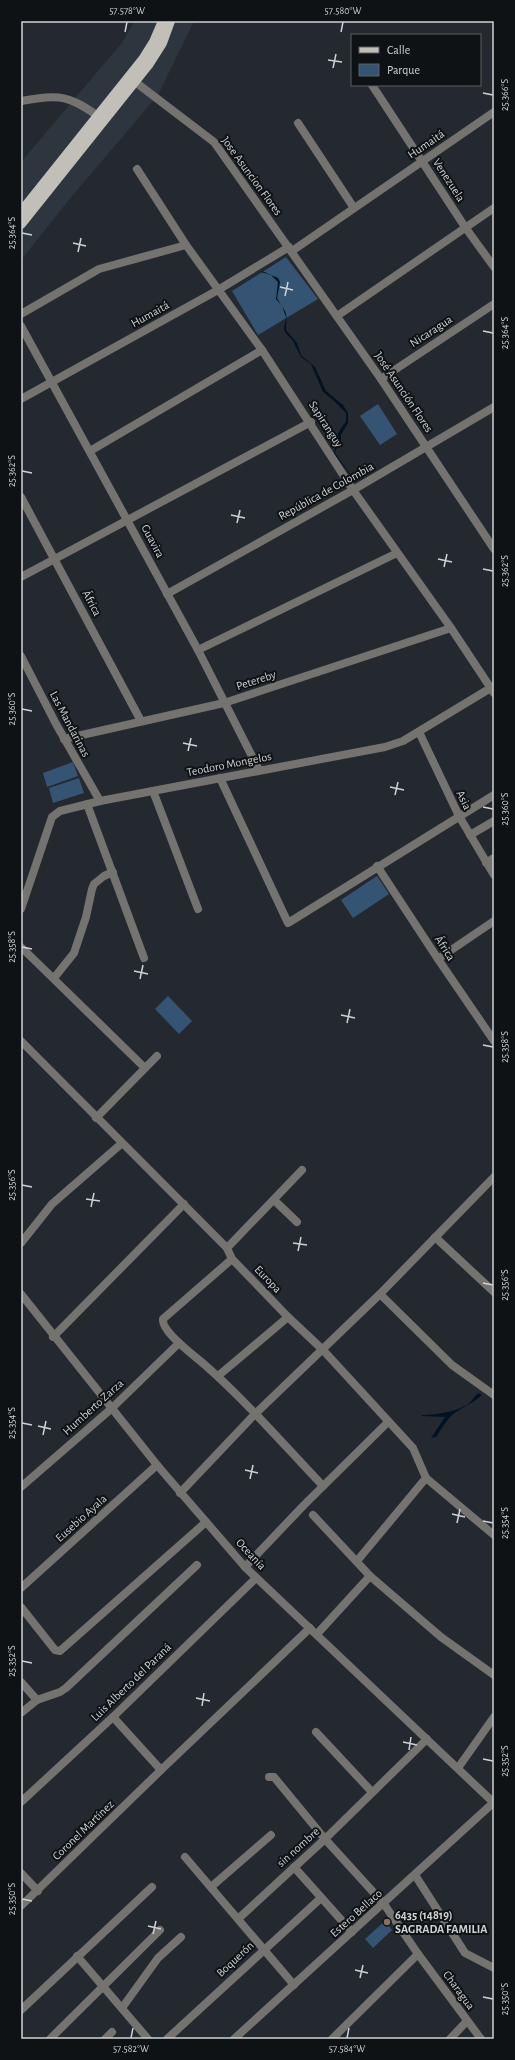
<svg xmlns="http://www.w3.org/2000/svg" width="515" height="2060" font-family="'Alegreya Sans',sans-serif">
<rect width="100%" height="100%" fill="#24292f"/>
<g fill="#2d363f">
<path d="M135,21h26l-13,27 -127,158v-44l100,-118z"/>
<path d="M173,21h21l-36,74 -86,101 -51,64v-32z"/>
</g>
<g fill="#355474">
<path d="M286,257l32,42 -60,36 -26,-44z"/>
<path d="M378,404l19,30 -17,11 -20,-29z"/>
<path d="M73,762l5,14 -31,11 -4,-14z"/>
<path d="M79,778l5,15 -31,10 -4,-15z"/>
<path d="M377,876l12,18 -36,24 -12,-18z"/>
<path d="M168,996l24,25 -13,13 -24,-25z"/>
<path d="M385,1921l7,9 -19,18 -8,-9z"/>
</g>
<g fill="#001224">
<path d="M262,271l16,7 2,4 -3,16c10,18 10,10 9,32l11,13 4,12 14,12 11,24 17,14 5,8v10l-7,12v11l-5,3 -1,4 20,28 -21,-27 1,-6 4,-3 -1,-12 8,-12v-8l-13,-13 -10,-8 -12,-28 -10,-7 -8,-16 -8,-9 -1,-3 2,-12 -4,-11 -6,-7 2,-17 -7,-7 -10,-3z"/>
<path d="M478,1393l4,2c-9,8 -17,11 -26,17 -9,6 -14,17 -20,25l-5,1 14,-21 -23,-1v-1c12,0 32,-3 43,-9 5,-2 9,-9 13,-13z"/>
</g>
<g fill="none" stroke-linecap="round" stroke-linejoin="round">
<g stroke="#757370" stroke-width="8">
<path d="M130,78l84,64 167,237 113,170"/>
<path d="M372,85l93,142 29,40"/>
<path d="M21,101c40,-7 48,-6 81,18"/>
<path d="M298,123l56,85"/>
<path d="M137,169l49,76 76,105 91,140 98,138 43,65"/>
<path d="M292,251l202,-139"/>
<path d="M21,314l78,-45 87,-24"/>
<path d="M337,316l157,-108"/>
<path d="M21,326l177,324 61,120"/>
<path d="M381,379l113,-75"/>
<path d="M21,399l197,-109 71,-43"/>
<path d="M90,451l172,-101"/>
<path d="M21,497l120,224"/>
<path d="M21,577l290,-155"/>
<path d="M167,594l186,-104 141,-83"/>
<path d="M198,650l199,-97"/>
<path d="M21,656l35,68 44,77"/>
<path d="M419,732l40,84 35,59"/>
<path d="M64,739l160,-36 227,-75"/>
<path d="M220,778l68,145 206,-128"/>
<path d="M153,791l45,118"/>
<path d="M87,804l57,154"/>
<path d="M470,835l24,-14"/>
<path d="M486,863l8,-5"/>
<path d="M377,866l61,93 56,82"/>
<path d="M21,909l31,-92 8,-6 40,-10 285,-54 18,-6 91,-55"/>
<path d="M21,947l124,121"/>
<path d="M438,959l56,-38"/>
<path d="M54,978l20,-25 12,-36 6,-28 2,-5 10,-8 9,-4"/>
<path d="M21,1041l206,207 5,11 56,58 35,33 90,98 13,30 68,57"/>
<path d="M96,1118l61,-62"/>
<path d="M274,1200l23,22"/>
<path d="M435,1237l59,55"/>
<path d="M21,1243l31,-39 69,-60"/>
<path d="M227,1248l75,-78"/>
<path d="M232,1259l-69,60c-2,13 32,37 42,46 42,37 79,80 118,121"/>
<path d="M21,1294l136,171 88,102 249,236"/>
<path d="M380,1294l72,71 42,30"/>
<path d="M53,1337l131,-133"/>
<path d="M218,1376l70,-59"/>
<path d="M21,1487l90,-78 68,-66"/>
<path d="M180,1493l75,-79 125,-120 114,-117"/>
<path d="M313,1515l57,61 71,61 53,38"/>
<path d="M357,1561l69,-83"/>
<path d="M245,1567l59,-62 84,-83"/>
<path d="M21,1588l136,-123"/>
<path d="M21,1607l34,43 5,1 146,-129"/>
<path d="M317,1634l53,-58"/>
<path d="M21,1682l16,18"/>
<path d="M21,1713l16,-13 23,-8 6,-4 131,-123"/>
<path d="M113,1717l48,53"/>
<path d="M316,1732l56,60"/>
<path d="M458,1768l36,-51"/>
<path d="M269,1777h5l51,62 59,65 34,50 63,85"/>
<path d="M21,1802l92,-85 143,-139"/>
<path d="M185,1857l109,128"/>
<path d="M294,1867l58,65"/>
<path d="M21,1873l17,18"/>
<path d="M415,1875l50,78 29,15"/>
<path d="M211,1887l60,-52"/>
<path d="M21,1906l140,-136 149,-142"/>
<path d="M238,1919l87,-80 102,-100"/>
<path d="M77,1956l71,83"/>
<path d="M122,2008l36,-50 23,-21"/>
<path d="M21,2010l131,-123"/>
<path d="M50,2039l110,-109"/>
<path d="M105,2039l7,-7"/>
<path d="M167,2039l154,-141"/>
<path d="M234,2039l259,-236"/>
<path d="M332,2039l86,-85"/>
<path d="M450,2039l17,-18"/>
</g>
<g stroke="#c2beb8" stroke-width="10">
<path d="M21,212l123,-154 10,-16 9,-21"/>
<path d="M21,224l127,-159 14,-22 8,-22"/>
</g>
</g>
<path fill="none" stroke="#ced2d5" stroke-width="1.5" d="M125,32l2,-10M341,32l2,-10M328,60l14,2M333,68l3,-14M483,93l10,2M22,233l10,2M73,243l13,3M78,252l3,-14M280,287l13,3M285,296l3,-14M483,331l10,2M22,471l10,2M231,515l14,3M237,523l3,-13M438,559l14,3M444,567l3,-13M483,569l10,2M22,709l10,2M183,743l14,3M188,751l3,-13M390,787l14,3M395,795l3,-13M483,807l10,2M22,947l10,2M134,971l14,3M140,979l3,-14M341,1015l14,3M347,1023l3,-14M483,1045l10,2M22,1185l10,2M86,1199l14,2M91,1207l3,-14M293,1243l14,2M298,1251l3,-14M483,1283l10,2M22,1423l10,2M38,1426l13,3M43,1435l3,-14M245,1470l13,3M250,1479l3,-14M452,1514l13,3M483,1521l10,2M457,1523l3,-14M22,1661l10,2M196,1698l14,3M202,1706l2,-13M403,1742l14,3M409,1750l2,-13M483,1759l10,2M22,1899l10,2M148,1926l13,3M153,1934l3,-13M355,1970l13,3M360,1978l3,-13M483,1997l10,2M131,2038l2,-10M347,2038l2,-10"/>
<circle fill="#8d6e63" stroke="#0f1214" stroke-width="1.5" cx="387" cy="1922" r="4"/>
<g text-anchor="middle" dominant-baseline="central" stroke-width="4" stroke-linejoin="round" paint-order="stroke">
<g font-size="12" fill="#ced2d5" stroke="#0f1214">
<text transform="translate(426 144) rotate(-34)">Humaitá</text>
<text transform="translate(252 176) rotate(54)">Jose Asuncion Flores</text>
<text transform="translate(449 180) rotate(57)">Venezuela</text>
<text transform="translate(150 314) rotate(-29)">Humaitá</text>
<text transform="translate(431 331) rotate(-33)">Nicaragua</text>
<text transform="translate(404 392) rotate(56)">José Asunción Flores</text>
<text transform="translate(326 424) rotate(57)">Sapiranguy</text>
<text transform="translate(326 491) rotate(-29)">República de Colombia</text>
<text transform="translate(153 541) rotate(62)">Guavira</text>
<text transform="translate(92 603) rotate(62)">África</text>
<text transform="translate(256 680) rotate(-18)">Petereby</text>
<text transform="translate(70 724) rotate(62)">Las Mandarinas</text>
<text transform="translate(229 764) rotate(-11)">Teodoro Mongelos</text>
<text transform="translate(464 800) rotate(64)">Asia</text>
<text transform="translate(445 948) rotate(57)">África</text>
<text transform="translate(268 1279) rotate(46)">Europa</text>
<text transform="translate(93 1407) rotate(-42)">Humberto Zarza</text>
<text transform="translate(81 1518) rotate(-42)">Eusebio Ayala</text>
<text transform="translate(251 1554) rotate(47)">Oceanía</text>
<text transform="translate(131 1682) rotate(-44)">Luis Alberto del Paraná</text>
<text transform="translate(83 1830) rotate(-44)">Coronel Martínez</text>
<text transform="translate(298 1847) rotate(-42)">sin nombre</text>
<text transform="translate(356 1913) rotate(-42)">Estero Bellaco</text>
<text transform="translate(235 1959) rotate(-43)">Boquerón</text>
<text transform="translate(459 1990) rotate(54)">Charagua</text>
</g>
<g font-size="12" font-weight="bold" fill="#ced2d5" stroke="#0f1214" text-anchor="start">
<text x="395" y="1915">6435 (14819)<tspan x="395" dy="14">SAGRADA FAMILIA</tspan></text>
</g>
</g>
<rect width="515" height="2060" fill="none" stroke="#0f1214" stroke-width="44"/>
<rect x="351" y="34" width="130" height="52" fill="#0f1214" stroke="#5b5f61"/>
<rect x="359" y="47" width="20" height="6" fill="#c2beb8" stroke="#5b5f61"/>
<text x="387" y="54" font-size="12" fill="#ced2d5">Calle</text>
<rect x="359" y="64" width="20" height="12" fill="#355474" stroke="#5b5f61"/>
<text x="387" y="74" font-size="12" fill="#ced2d5">Parque</text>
<rect x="22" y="22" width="471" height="2016" fill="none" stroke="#ced2d5" stroke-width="1.5"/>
<g font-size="10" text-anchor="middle" fill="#ced2d5">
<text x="127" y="14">57.578°W</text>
<text x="343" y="14">57.580°W</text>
<text transform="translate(504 95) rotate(-90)" y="4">25.366°S</text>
<text transform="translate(11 233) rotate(-90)" y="4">25.364°S</text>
<text transform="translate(504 333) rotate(-90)" y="4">25.364°S</text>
<text transform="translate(11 471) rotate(-90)" y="4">25.362°S</text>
<text transform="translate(504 571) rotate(-90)" y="4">25.362°S</text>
<text transform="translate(11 709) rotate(-90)" y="4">25.360°S</text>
<text transform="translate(504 809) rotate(-90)" y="4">25.360°S</text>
<text transform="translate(11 947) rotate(-90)" y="4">25.358°S</text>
<text transform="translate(504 1047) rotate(-90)" y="4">25.358°S</text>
<text transform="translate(11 1185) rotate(-90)" y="4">25.356°S</text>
<text transform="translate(504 1285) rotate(-90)" y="4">25.356°S</text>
<text transform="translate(11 1423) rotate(-90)" y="4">25.354°S</text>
<text transform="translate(504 1523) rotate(-90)" y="4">25.354°S</text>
<text transform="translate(11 1661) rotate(-90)" y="4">25.352°S</text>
<text transform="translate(504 1761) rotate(-90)" y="4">25.352°S</text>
<text transform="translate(11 1899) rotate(-90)" y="4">25.350°S</text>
<text transform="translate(504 1999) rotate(-90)" y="4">25.350°S</text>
<text x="131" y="2052">57.582°W</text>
<text x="347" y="2052">57.584°W</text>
</g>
</svg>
